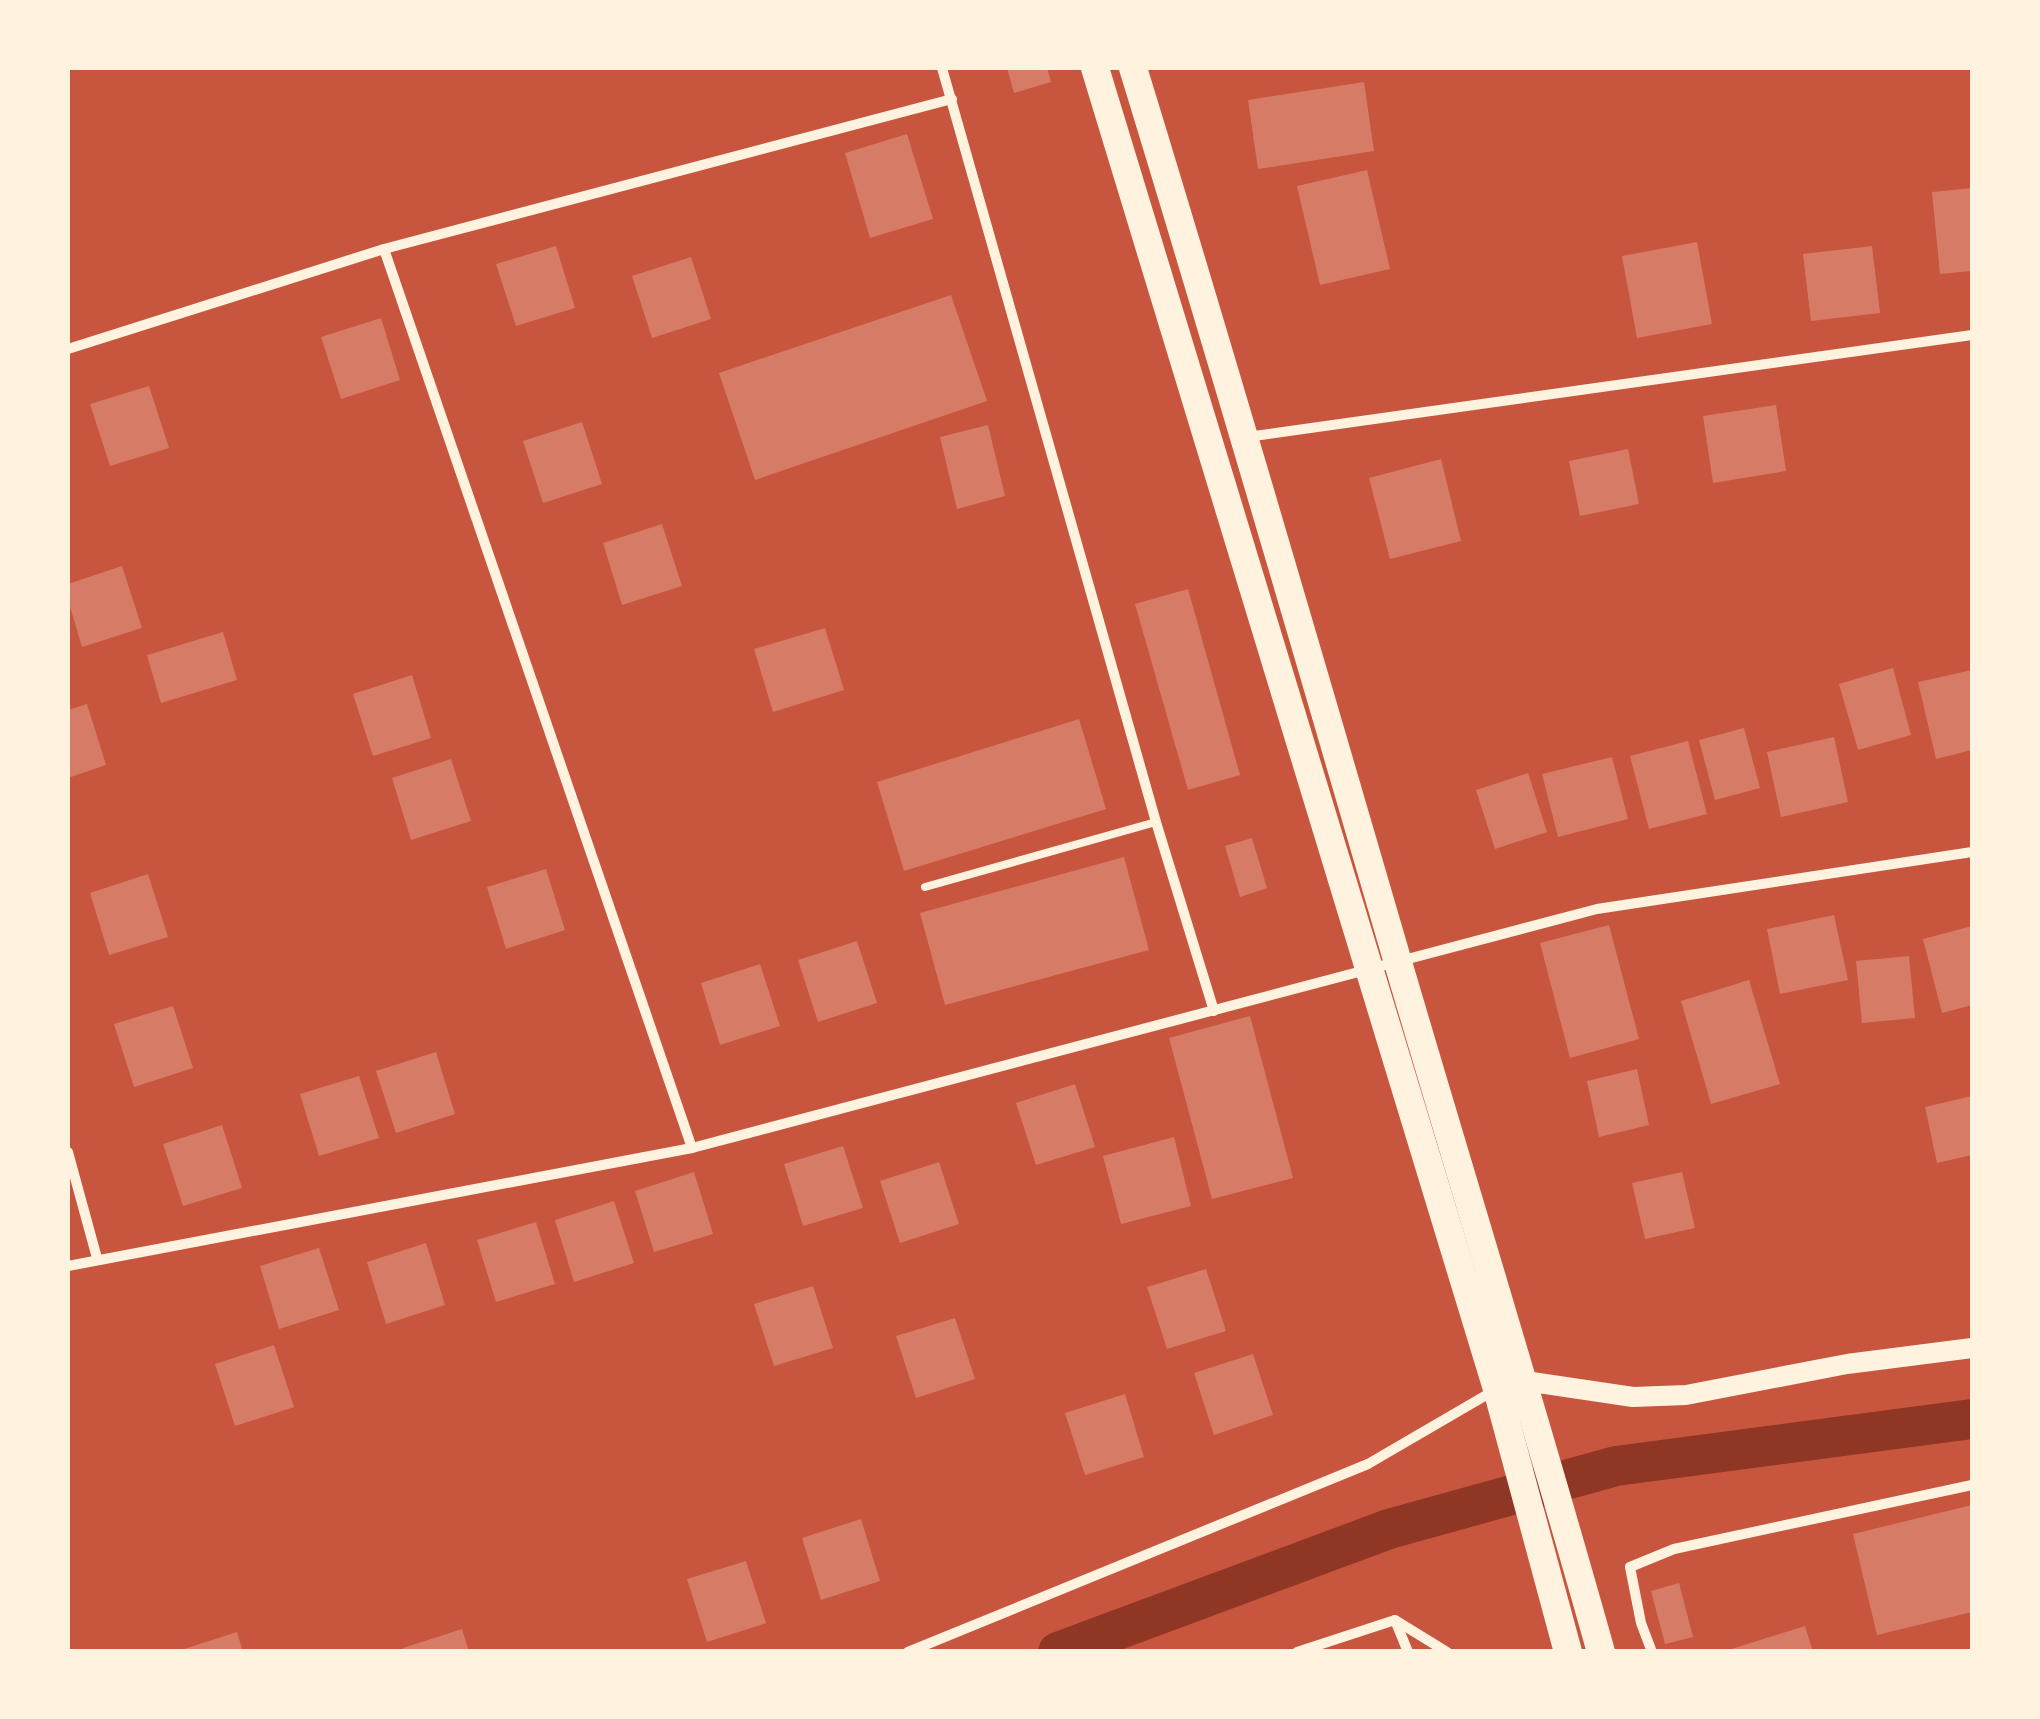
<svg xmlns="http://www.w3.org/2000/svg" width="2040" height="1719" font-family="'PT Sans Narrow',sans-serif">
<rect width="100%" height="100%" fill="#c8553d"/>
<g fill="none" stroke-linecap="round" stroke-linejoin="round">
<path stroke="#8f3625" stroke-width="40" d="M1058,1652l331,-123 227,-63 356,-47"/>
</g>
<g fill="#d67c66">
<path d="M1007,68h40l4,14 -37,11z"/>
<path d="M1364,82l10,69 -116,18 -10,-69z"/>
<path d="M907,134l26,85 -63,19 -25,-85z"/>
<path d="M1367,170l23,99 -70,16 -23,-99z"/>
<path d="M1972,188v83l-32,3 -8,-82z"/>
<path d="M1697,242l15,82 -75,14 -15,-82z"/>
<path d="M556,246l19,62 -59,18 -20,-62z"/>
<path d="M1872,246l8,67 -69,8 -8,-67z"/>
<path d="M691,257l20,62 -59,19 -20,-62z"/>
<path d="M951,295l36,106 -232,79 -36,-107z"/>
<path d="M381,318l19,62 -59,19 -20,-62z"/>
<path d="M149,386l20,62 -59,18 -20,-62z"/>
<path d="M1776,405l10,66 -73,12 -10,-67z"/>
<path d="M582,422l20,62 -59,19 -20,-62z"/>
<path d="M988,425l17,71 -48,13 -17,-72z"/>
<path d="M1628,449l11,55 -59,12 -11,-55z"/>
<path d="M1441,459l20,82 -71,18 -21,-81z"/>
<path d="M662,524l20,62 -60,19 -19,-62z"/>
<path d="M122,566l20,62 -60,19 -14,-47v-16z"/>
<path d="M1188,589l52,186 -52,15 -53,-186z"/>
<path d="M825,628l19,62 -71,22 -19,-63z"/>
<path d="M223,632l14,48 -76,23 -14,-48z"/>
<path d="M1893,668l18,67 -53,15 -19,-66z"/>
<path d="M1972,670v80l-36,9 -18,-77z"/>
<path d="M412,675l19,63 -58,18 -20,-62z"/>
<path d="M87,704l19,61 -38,13v-68z"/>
<path d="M1079,719l27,90 -202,62 -27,-89z"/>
<path d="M1744,728l16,60 -45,12 -16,-60z"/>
<path d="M1834,737l14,65 -67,15 -14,-65z"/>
<path d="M1688,741l19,73 -58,15 -19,-73z"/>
<path d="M1612,757l16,62 -70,18 -16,-63z"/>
<path d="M451,759l20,62 -60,19 -19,-62z"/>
<path d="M1528,773l19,59 -52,17 -19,-59z"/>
<path d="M1252,838l15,50 -27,9 -15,-51z"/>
<path d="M1124,857l25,93 -204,55 -25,-92z"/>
<path d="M546,869l19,61 -59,19 -19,-62z"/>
<path d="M148,874l20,63 -59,18 -19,-62z"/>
<path d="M1834,915l14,65 -68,14 -13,-65z"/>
<path d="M1609,925l30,114 -69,19 -30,-115z"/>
<path d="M1972,926v79l-30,8 -19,-74z"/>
<path d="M857,941l20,62 -59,19 -20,-62z"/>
<path d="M1909,956l6,62 -53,5 -6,-62z"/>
<path d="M760,964l20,62 -60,19 -19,-62z"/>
<path d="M1749,980l31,104 -69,20 -30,-103z"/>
<path d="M173,1006l20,62 -59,19 -20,-63z"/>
<path d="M1250,1016l43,162 -81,21 -43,-161z"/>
<path d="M436,1052l19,62 -59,19 -20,-62z"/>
<path d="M1637,1069l12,56 -50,12 -12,-56z"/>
<path d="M359,1076l20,62 -60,18 -19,-62z"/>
<path d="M1075,1084l20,63 -59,18 -20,-62z"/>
<path d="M1972,1096v59l-35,8 -12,-56z"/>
<path d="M222,1125l20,63 -59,18 -20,-62z"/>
<path d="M1174,1137l17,69 -70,18 -18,-68z"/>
<path d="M843,1146l20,62 -60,18 -19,-62z"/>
<path d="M939,1162l20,62 -59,19 -20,-62z"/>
<path d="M694,1172l19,62 -59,18 -19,-61z"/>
<path d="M1682,1172l13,56 -50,11 -13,-56z"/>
<path d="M614,1201l20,62 -60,19 -19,-62z"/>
<path d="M536,1222l19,62 -59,18 -19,-62z"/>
<path d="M426,1243l19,62 -59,19 -19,-62z"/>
<path d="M319,1248l20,62 -60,19 -19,-63z"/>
<path d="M1206,1269l20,62 -59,18 -20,-62z"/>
<path d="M813,1286l20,62 -59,18 -20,-62z"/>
<path d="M955,1318l20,61 -59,19 -20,-62z"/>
<path d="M274,1345l20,62 -59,19 -20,-62z"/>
<path d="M1253,1354l20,61 -59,20 -20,-62z"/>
<path d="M1125,1394l19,63 -59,18 -20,-62z"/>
<path d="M1972,1505v107l-95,23 -24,-101z"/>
<path d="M861,1519l19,62 -59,19 -19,-62z"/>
<path d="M746,1561l20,62 -59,19 -20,-63z"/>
<path d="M1679,1583l14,54 -28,7 -14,-53z"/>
<path d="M1805,1626l8,26h-88v-1z"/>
<path d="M462,1629l7,23h-65l-1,-4z"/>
<path d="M237,1632l6,20h-65v-1z"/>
</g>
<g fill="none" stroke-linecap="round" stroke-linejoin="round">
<path stroke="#fff3e0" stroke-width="8" d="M925,887l231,-65"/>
<g stroke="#fff3e0" stroke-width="10">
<path d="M942,68l214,754 58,189"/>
<path d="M384,249l308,899"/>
<path d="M68,349l316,-100 568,-150"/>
<path d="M1247,437l725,-102"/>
<path d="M68,1152l29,106"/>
<path d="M68,1266l624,-118 905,-239 375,-57"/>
<path d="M1395,1620l13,32"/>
<path d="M908,1652l460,-188 127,-74"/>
<path d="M1297,1652l98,-32 52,32"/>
<path d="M1652,1652l-11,-29 -11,-56 44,-18 298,-64"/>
</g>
<path stroke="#fff3e0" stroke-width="20" d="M1525,1381l108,16 53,-2 161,-31 125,-16"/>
<g stroke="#fff3e0" stroke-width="28">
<path d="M1095,68l402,1321 71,263"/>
<path d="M1133,68c91,296 177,593 264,891 68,231 139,461 204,693"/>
</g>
</g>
<rect width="2040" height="1719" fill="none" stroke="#fff3e0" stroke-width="140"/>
</svg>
